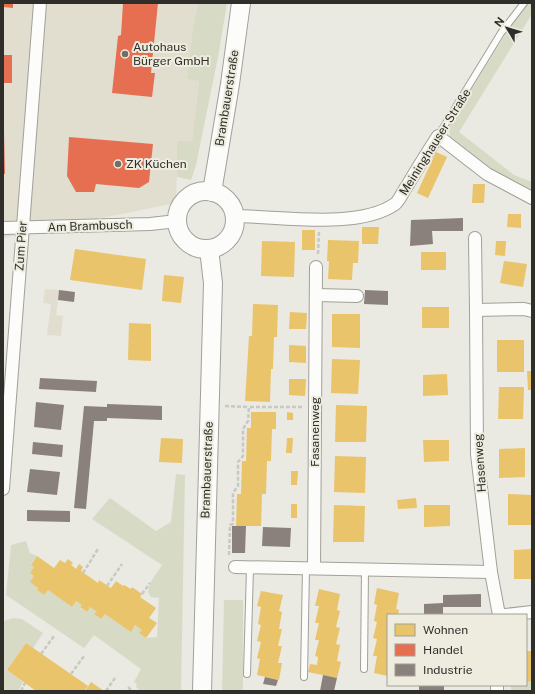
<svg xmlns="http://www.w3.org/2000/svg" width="535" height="694" font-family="'Public Sans',sans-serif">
<rect width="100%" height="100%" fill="#eae9e2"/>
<g fill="#e1ded0">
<path d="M3,3h195l-5,24 -6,52 12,1 -7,61h-14l-2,62 -173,35z"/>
<path d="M45,289l14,1 -3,25 7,1 -2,20 -14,-1 4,-31 -8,-1z"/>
</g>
<g fill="#d7dbc6">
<path d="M198,3h29l-9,54 -22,108 -5,15 -14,-3v-33l1,-3h14l7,-60 -12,-2 6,-52z"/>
<path d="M527,3h5v11l-73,118 55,43 18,7v12l-38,-20 -44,-36 -1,-13 58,-93z"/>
<path d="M176,474l9,1 -4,216h-41l-4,-4 1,-3 -3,-2 7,-13 -47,-34 -10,13 -78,-53 5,-50 15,-4 4,12 7,3 -6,8 3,3 -4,6 4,3 4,12 -1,2 7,5 4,-5 24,17 4,-6 6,4 -2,3 7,4 3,-5 7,5 -2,3 6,4 4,-5 26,17 4,-6 7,5 -2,3 6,5 11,-1 2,-39 -8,-1 -3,-5 2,-9 12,-18 -70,-46 18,-21 46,33 15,-9z"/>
<path d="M224,600h19v91h-21z"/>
<path d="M13,618l9,1 21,14 -10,15 -7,-5 -19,27 16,12 -5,9h-14l-1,-1 1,-69z"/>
<path d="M532,681v10h-21v-6h15v-3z"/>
</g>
<g fill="#e9c46a">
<path d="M436,152l11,5 -19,41 -11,-5z"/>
<path d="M473,184h12l-1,19h-12z"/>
<path d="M508,214h13v14l-14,-1z"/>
<path d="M362,227h17l-1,17h-16z"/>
<rect x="302" y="230" width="13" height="20"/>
<path d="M328,240l31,1 -1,22h-5l-1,17 -24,-1 1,-18h-2z"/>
<path d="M262,241l33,1 -1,35 -33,-1z"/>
<path d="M496,241h10l-1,15 -10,-1z"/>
<path d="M75,249l71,10 -4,31 -72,-10z"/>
<rect x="421" y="252" width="25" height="18"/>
<path d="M504,261l23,3 -4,23 -23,-4z"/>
<path d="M164,275l20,2 -3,26 -19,-2z"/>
<path d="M253,304l25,1 -1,32h-3l-1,32h-2l-1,33 -25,-1 4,-65h3z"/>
<rect x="422" y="307" width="27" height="21"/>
<path d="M290,312l17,1 -1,16h-17z"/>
<path d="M332,314h28v34l-28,-1z"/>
<path d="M129,323l22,1v37l-23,-1z"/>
<rect x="497" y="340" width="27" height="32"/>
<path d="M289,345l17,1v17l-17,-1z"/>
<path d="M332,359l28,1 -2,34 -27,-1z"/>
<path d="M527,371h5v19h-4z"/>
<path d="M447,374l1,21 -25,1v-21z"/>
<path d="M289,379h17l-1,17 -16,-1z"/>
<path d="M499,387h25l-1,32h-25z"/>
<path d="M336,405l31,1 -1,36h-31z"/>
<path d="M251,412h25v17h-4l-1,32h-4l-1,33h-4l-1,32h-25l1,-32h4l1,-33h4l1,-33h4z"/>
<path d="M287,412l6,1v7h-6z"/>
<path d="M161,438l22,1 -1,24 -23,-1z"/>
<path d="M287,438h6l-1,15h-6z"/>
<path d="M423,440h26v21l-25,1z"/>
<path d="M525,448v29l-26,1v-29z"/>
<path d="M335,456l31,1 -1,36 -31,-1z"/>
<path d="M291,471h7l-1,14h-6z"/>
<path d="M508,494l24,1v30h-24z"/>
<path d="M416,498l1,10 -19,1 -1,-9z"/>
<rect x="291" y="504" width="6" height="14"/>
<path d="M334,505l31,1 -1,36h-31z"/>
<path d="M424,505h26v21l-26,1z"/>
<path d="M532,549v30h-18v-29z"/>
<path d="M37,556l17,12 6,-8 5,3 3,-4 5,4 -2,2 5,4 3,-5 4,3 -2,4 17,12 1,-3 12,8 5,-7 7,5 1,-1 7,4 1,-2 10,7 -2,3 16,11 -7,10 8,5 -11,15 -7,-5 3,-3 -7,-5 -4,7 -26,-18 -4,5 -7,-5 3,-2 -7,-5 -3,5 -7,-5 2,-2 -6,-4 -4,6 -24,-17 -4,5 -7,-5 1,-2 -8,-6 4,-6 -4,-3 4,-6 -3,-2z"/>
<path d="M377,588l22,5 -3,16 3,1 -1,5h-10v61l-14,-3 3,-17h-4l4,-17 -4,-1 4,-16 -3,-1 3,-16 -3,-1z"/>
<path d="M319,589l21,5 -3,16 3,1 -4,16 4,1 -4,16 4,1 -3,16 4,1 -4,16 -29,-6 2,-8 7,1 1,-8 -3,-1 4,-16h-4l4,-17h-4l4,-17h-4z"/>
<path d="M261,591l22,4 -4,16 3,1 -3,17h3l-4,17h4l-4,17h4l-3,17 -22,-5 3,-16 -3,-1 4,-16 -4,-1 4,-16 -3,-1 3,-17 -4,-1z"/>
<path d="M26,643l62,43 -4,5h-48l-29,-21z"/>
<path d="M526,651h6v30l-6,1z"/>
<path d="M91,682l13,9h-19z"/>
</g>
<g fill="#e76f51">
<path d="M3,3h10v5l-10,-1z"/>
<path d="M123,3h35l-7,70h4l-3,24 -40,-4 6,-57 3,-1z"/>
<rect x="3" y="55" width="9" height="28"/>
<path d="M3,131h1l1,43h-2z"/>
<path d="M69,137l84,7 -4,38 -10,6 -43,-4 -2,8h-18l-9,-16z"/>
</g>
<g fill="#8a817c">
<path d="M463,218v13h-31l1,13 -23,2 1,-26z"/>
<path d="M59,290l16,2 -1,10 -16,-2z"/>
<path d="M365,290l23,1v14l-24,-1z"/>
<path d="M40,378l57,3 -1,11 -57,-3z"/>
<path d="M36,402l28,3 -3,25 -27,-3z"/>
<path d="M107,404l55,2v14l-55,-2v3h-13l-8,88 -12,-1 10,-102 23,1z"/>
<path d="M33,442l30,3 -1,12 -30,-3z"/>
<path d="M30,469l30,3 -3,23 -30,-3z"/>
<path d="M27,510l43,1v11l-43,-1z"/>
<path d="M232,526h14l-1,27h-13z"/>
<path d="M263,527l28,1 -1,19 -28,-1z"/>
<path d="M481,594v13h-38v8h-19v-11l19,-1v-8z"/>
<path d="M323,675l14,3 -3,13h-14z"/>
<path d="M265,677l13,3 -2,6 -13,-2z"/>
<rect x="419" y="685" width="25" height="6"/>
</g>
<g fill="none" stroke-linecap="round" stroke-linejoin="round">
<g stroke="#a1a09a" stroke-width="8">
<g id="service">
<path d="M438,136l63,-103 23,-30"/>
<path d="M364,669l1,-100"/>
<path d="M247,674l3,-106"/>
<path d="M304,677l2,-109"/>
</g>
</g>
<g stroke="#a1a09a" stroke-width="14">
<g id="minor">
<path d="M235,216c44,0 123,14 160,-12 5,-4 8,-13 12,-18 10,-17 20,-33 31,-50l49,38 45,24"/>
<path d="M3,228l147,-4 27,-3"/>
<path d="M475,238l1,72 1,144 14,118 8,43"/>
<path d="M316,295l41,1"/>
<path d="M476,310l48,-1 8,2"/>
<path d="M3,489l37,-486"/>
<path d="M235,567l256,5"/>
<path d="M314,568l2,-301"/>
<path d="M505,615l27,-3"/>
<path d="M497,685v6"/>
</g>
</g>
<g stroke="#a1a09a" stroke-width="20">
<g id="secondary">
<circle cx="206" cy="220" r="29"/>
<path d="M212,192l18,-108 11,-81"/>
<path d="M202,691l11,-408 -4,-34"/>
</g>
</g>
<g stroke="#c8c8c5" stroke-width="2.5" stroke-dasharray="4 2" stroke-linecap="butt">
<path d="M318,254l1,-23"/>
<path d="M225,406l24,1"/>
<path d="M229,555l1,-30 3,-1v-31l5,-7v-24l5,-6v-27l5,-8 1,-14h53"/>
<path d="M83,573l15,-24"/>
<path d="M107,586l15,-22"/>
<path d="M142,594l8,-11"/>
<path d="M41,654l13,-18"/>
<path d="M71,674l13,-18"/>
<path d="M128,687l4,4"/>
<path d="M21,691l4,-8"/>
<path d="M106,691l9,-13"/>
</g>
<use href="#service" stroke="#fcfcfb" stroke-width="6"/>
<use href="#minor" stroke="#fcfcfb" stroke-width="12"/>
<use href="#secondary" stroke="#fcfcfb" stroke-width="18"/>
</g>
<g fill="#706f6a" stroke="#eeecdf" stroke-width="1.5">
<circle cx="125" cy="54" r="4"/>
<circle cx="118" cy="164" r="4"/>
</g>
<g text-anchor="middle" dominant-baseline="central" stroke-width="4" stroke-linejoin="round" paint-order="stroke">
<g font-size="12" fill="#2f2e2a" stroke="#eeecdf" text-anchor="start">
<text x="133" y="47">Autohaus<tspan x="133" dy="14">Bürger GmbH</tspan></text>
<text x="126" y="164">ZK Küchen</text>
</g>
<g font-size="12" fill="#2f2e2a" stroke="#eeecdf">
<text transform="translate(227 98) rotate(-81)">Brambauerstraße</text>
<text transform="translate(435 142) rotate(-58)">Meininghauser Straße</text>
<text transform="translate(90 226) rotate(-2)">Am Brambusch</text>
<text transform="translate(21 246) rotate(-86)">Zum Pier</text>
<text transform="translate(315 432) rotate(-90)">Fasanenweg</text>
<text transform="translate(480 463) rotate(-94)">Hasenweg</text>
<text transform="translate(207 470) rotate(-88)">Brambauerstraße</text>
</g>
</g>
<rect width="535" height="694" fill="none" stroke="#2f2e2a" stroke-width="8"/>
<rect x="387" y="614" width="140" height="72" fill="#eeecdf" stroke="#a2a097"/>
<rect x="395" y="624" width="20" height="12" fill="#e9c46a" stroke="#a2a097"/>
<text x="423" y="634" font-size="12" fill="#2f2e2a">Wohnen</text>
<rect x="395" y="644" width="20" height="12" fill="#e76f51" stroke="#a2a097"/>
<text x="423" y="654" font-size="12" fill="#2f2e2a">Handel</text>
<rect x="395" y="664" width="20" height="12" fill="#8a817c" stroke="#a2a097"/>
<text x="423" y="674" font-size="12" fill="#2f2e2a">Industrie</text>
<g transform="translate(507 28) rotate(308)" stroke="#eeecdf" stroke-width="3" paint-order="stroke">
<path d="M0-3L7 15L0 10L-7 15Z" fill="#2f2e2a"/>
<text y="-6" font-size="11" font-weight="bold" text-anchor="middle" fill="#2f2e2a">N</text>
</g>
</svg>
